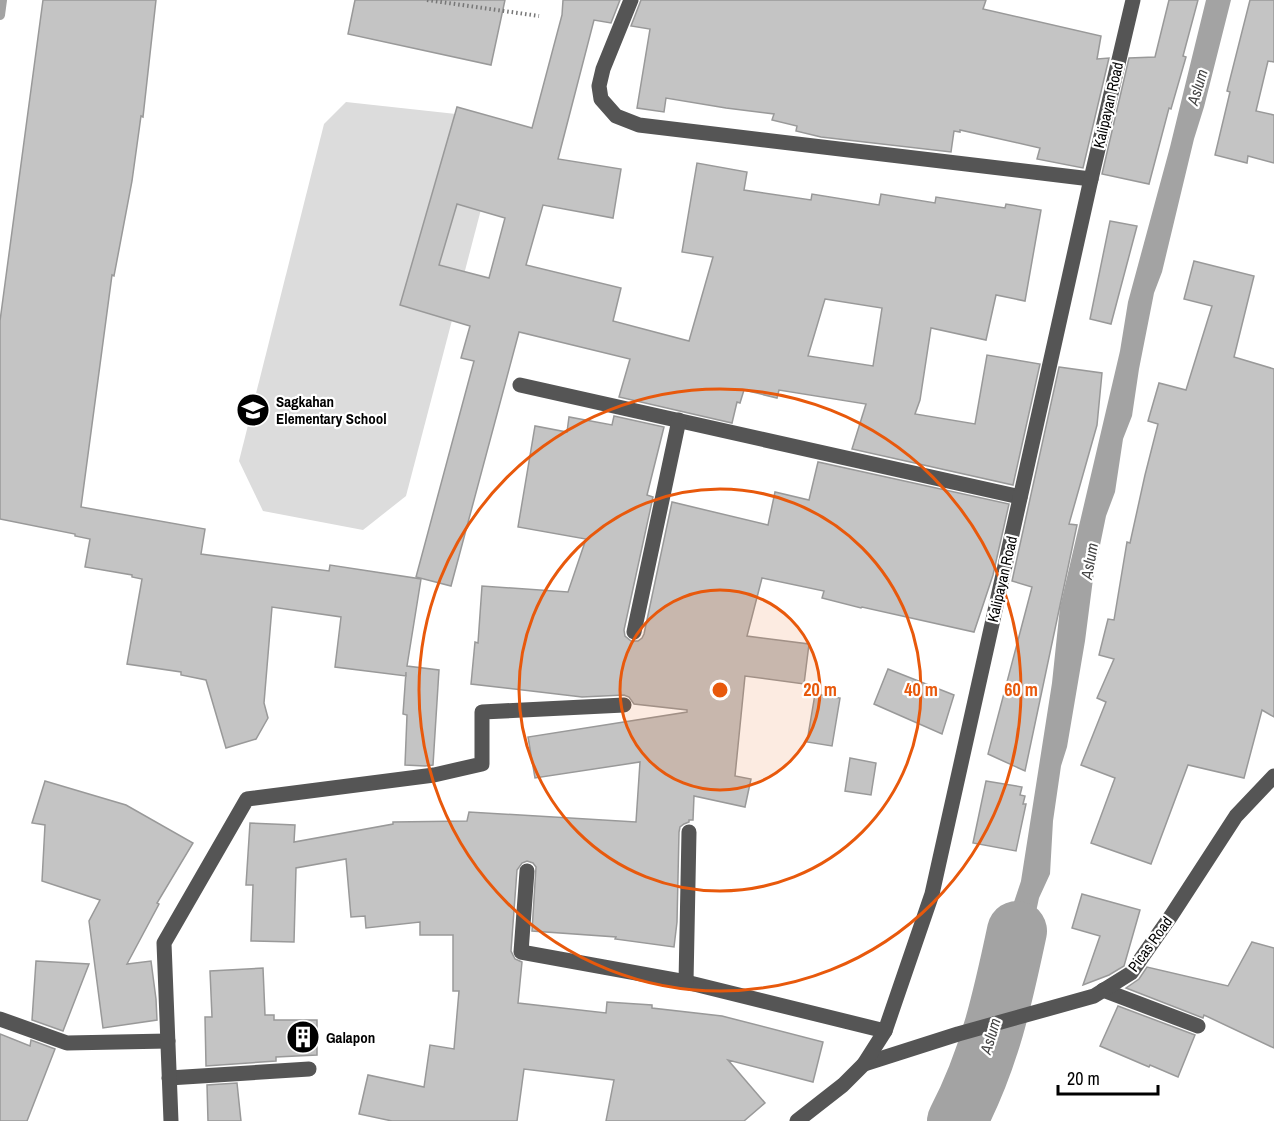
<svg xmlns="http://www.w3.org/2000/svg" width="1274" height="1121" font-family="'Archivo Narrow',sans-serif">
<rect width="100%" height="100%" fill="#fff"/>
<path fill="#dcdcdc" d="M346,102l110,12 39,42 -89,340 -43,34 -100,-19 -24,-50 85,-337z"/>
<g fill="#a3a3a3">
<path d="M1206,0h25l-27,107 -10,32 -32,133 -8,21 -15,76 -7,47 -9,23 -8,53 -9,24 -13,63 -8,62 -18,106 -6,19 -8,55 -3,53 -11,24 -16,74 -6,18 -3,17 -32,5 17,-65 22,-66 31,-198 8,-76 60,-256 8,-49 42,-155z"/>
<path d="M1003,1043l-29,78h-38l10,-31 24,-42z"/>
</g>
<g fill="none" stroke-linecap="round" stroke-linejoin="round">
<path stroke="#a3a3a3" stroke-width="10" d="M0,15l2,-15"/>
<path stroke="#a3a3a3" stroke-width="60" d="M957,1121c32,-60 46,-124 60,-190"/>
</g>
<g fill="#c4c4c4" stroke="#999" stroke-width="1.5" fill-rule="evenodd">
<path d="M43,0h113l-13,117 -2,-1 -9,65 -18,95 -2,-1 -31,232 124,22 -4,25 128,17 1,-6 91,14 -14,87 32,4 -6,95 -8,1 -20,-1 2,-50 -4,-1 3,-42v4l-71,-9 6,-50 -69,-10 -8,96 4,15 -12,21 -30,9 -20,-68 -25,-5v-3l-54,-8 15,-85 -10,-2v-2l-47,-8 5,-28 -15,-3v-2l-75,-15v-198z"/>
<path d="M355,0h150l-14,65 -143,-31z"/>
<path d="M563,0h57l-9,23 -17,-3 -36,139 63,10 -8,49 -70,-13 -17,60 95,23 -8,33 76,20 24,-84 -31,-5 15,-89 50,9 -3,18 67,10 1,-6 67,11 2,-11 54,9 1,-6 69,11 1,-4 35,6 -16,91 -29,-6 -10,45 -55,-12 -11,72 -5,14 60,10 12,-69 53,9 -27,121 -161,-36 14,-45 -87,-14 -2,8 -33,-8 -4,13 -3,-1 -5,21 -113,-26 11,-38 -111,-27 -68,254 -35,-9 58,-216 -13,-3 9,-32 -70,-21 57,-198 75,21 30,-113zM457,204l48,14 -16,60 -50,-13zM825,299l57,9 -9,58 -65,-10z"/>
<path d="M641,0h345l-3,9 118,27 -4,23 12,-1 -26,110 -46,-9 3,-11 -80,-18v2l-6,-1 -3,21 -130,-15 -25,-6 1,-5 -25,-6 2,-6 -48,-6 -60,-10 -2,14 -27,-4 13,-79 -19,-3z"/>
<path d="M1169,0h29l-15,56 3,1 -15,52 -2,-1 -20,76 -47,-10 27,-116 26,-1z"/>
<path d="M1250,0h24v62l-6,-1 -12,50 18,4v48l-26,-7 -1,7 -32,-8 15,-63 -3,-1z"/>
<path d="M1110,221l27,5 -26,98 -21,-5z"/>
<path d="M1194,261l60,15 -20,81 40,12v348l-12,-7 -18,68 -56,-13 -37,99 -60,-21 24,-65 -34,-13 25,-63 -9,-4 17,-39 -15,-4 9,-36 6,1 13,-78 3,1 15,-68 13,-51 -10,-3 11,-38 27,7 26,-84 -28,-7z"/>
<path d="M1059,367l43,6 -5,52 -28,99 8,1 -52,246 -37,-17 44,-167 -20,-6z"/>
<path d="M614,416l50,11 -17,68 6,2 -29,133 1,6 6,5h7l4,-3 2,-4 28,-132 96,23 7,-33 34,8 9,-38 191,42 -16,71 -19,57 -112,-25 -1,1 -39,-10 2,-7 -62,-13 -15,58 62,8 -5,40 -59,-8 -10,100 16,3 -6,28 -51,-11 -1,24h-4v2l-5,2 -4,3 -1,5 -2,90 -3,25 -59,-8 1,-2 -84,-6 4,-64 -3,-4 -6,-2 -5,2 -5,7 -6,81 4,8 7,3 -4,41 88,10 1,-11 45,3v3l70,8 101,26 -10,40 -85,-22 37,43 -21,18h-138l8,-41 -90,-11 -7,52h-125l-33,-7 9,-39 56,12 6,-42 24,4 5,-58h-6v-56h-33v-13l-54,6 -1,-12 -14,1 -5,-58 -50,9 -2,74 -43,-1 2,-56h-7l4,-62 45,2 -1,17 99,-18v-2l74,-1 2,-9 167,10 4,-60 -105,16 -7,-41 159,-25v-2l-53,-6 -5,-7 -5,-2 -42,2 -111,-13 4,-42 3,1 4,-57 86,6 18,-53 -68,-12 17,-101 32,6 2,-15 43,8z"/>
<path d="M888,669l66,26 -12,39 -68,-30z"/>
<path d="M815,694l25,4 -8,48 -25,-4z"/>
<path d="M850,758l26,5 -5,32 -26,-4z"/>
<path d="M45,781l81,24 67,38 -36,60 2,1 -32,60 24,-3 5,38 1,21 -54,8 -14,-107 11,-21 -58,-19 3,-56 -13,-2z"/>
<path d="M986,781l36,6 -2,8 5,1 -2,8h3l-10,47 -43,-8z"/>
<path d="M1082,894l58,16 -16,56 -15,9 -26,10 17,-49 -28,-8z"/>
<path d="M1252,942l22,6v100l-70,-33 -1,3 -77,-30 13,-9 8,-12 81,19z"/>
<path d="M36,961l53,3 -26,67 -31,-11z"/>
<path d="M263,968l2,47h9v5h43v35l-41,2v4l-70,5 -1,-49h7l-2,-46z"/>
<path d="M1118,1006l77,29 -17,42 -28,-12 -1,2 -49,-21z"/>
<path d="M0,1034l30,12 1,-6 24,9 -28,72h-27z"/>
<path d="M237,1083l4,38h-33l-1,-36z"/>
</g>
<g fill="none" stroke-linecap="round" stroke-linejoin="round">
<path stroke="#777" stroke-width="4" stroke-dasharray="1.5 3" stroke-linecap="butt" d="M427,0l112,16"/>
<g stroke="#555" stroke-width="15">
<path d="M631,0l-28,69 -4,17 2,13 15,17 23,9 452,54"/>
<path d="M520,385l500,112"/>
<path d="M634,632l45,-212"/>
<path d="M527,871l-6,81 165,30 199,49"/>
<path d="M686,982l3,-150"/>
<path d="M1103,990l95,36"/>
<path d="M0,1019l67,24 101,-2"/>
<path d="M864,1064l94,-30 136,-38 37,-23 40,-57 65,-100 38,-40"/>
<path d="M169,1078l140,-9"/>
<path d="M171,1121l-7,-178 83,-144 187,-24 48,-11v-52l142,-7"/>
<path d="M797,1121l46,-36 21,-21 21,-33 47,-137 159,-715 42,-179"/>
</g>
</g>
<circle cx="720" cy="690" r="100" fill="#e8590c" fill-opacity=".12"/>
<g fill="none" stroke="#e8590c" stroke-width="3">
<circle cx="720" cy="690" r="100"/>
<circle cx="720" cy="690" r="201"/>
<circle cx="720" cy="690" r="301"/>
</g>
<defs>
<g id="school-disc" transform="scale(1.725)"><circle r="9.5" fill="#000" stroke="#fff"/><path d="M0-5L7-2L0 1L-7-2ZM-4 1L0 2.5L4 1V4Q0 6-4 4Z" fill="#fff"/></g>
<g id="building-disc" transform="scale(1.725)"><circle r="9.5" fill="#000" stroke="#fff"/><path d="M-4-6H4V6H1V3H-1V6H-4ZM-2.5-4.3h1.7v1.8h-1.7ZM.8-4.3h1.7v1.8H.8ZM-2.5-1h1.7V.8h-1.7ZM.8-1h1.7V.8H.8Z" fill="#fff"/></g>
</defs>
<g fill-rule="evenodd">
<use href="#school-disc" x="253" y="410"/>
<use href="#building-disc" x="303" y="1037"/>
</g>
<g text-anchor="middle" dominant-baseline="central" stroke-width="4.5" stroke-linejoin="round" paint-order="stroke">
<g font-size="15" fill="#000" stroke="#fff">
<text transform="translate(1108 105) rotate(-77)">Kalipayan Road</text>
<text transform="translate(1002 579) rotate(-77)">Kalipayan Road</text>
<text transform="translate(1150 944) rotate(-54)">Picas Road</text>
</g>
<g font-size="15" font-weight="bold" fill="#000" stroke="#fff" text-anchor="start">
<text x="276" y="401">Sagkahan<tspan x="276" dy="17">Elementary School</tspan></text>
<text x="326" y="1037">Galapon</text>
</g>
<g font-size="16" font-style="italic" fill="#444" stroke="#fff">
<text transform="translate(1197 87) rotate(-73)">Aslum</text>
<text transform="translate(1089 561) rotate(-80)">Aslum</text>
<text transform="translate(990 1036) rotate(-73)">Aslum</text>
</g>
</g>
<circle cx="720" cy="690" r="9" fill="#e8590c" stroke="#fff" stroke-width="3"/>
<g font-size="18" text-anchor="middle" font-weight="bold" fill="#e8590c" stroke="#fff" stroke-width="4.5" stroke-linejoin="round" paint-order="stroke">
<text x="820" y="696">20 m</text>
<text x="921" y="696">40 m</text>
<text x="1021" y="696">60 m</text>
</g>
<path d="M1058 1085v9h100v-9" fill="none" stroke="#000000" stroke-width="3"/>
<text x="1067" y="1085" font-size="18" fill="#000000" stroke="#ffffff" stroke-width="4.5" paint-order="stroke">20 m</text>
</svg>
